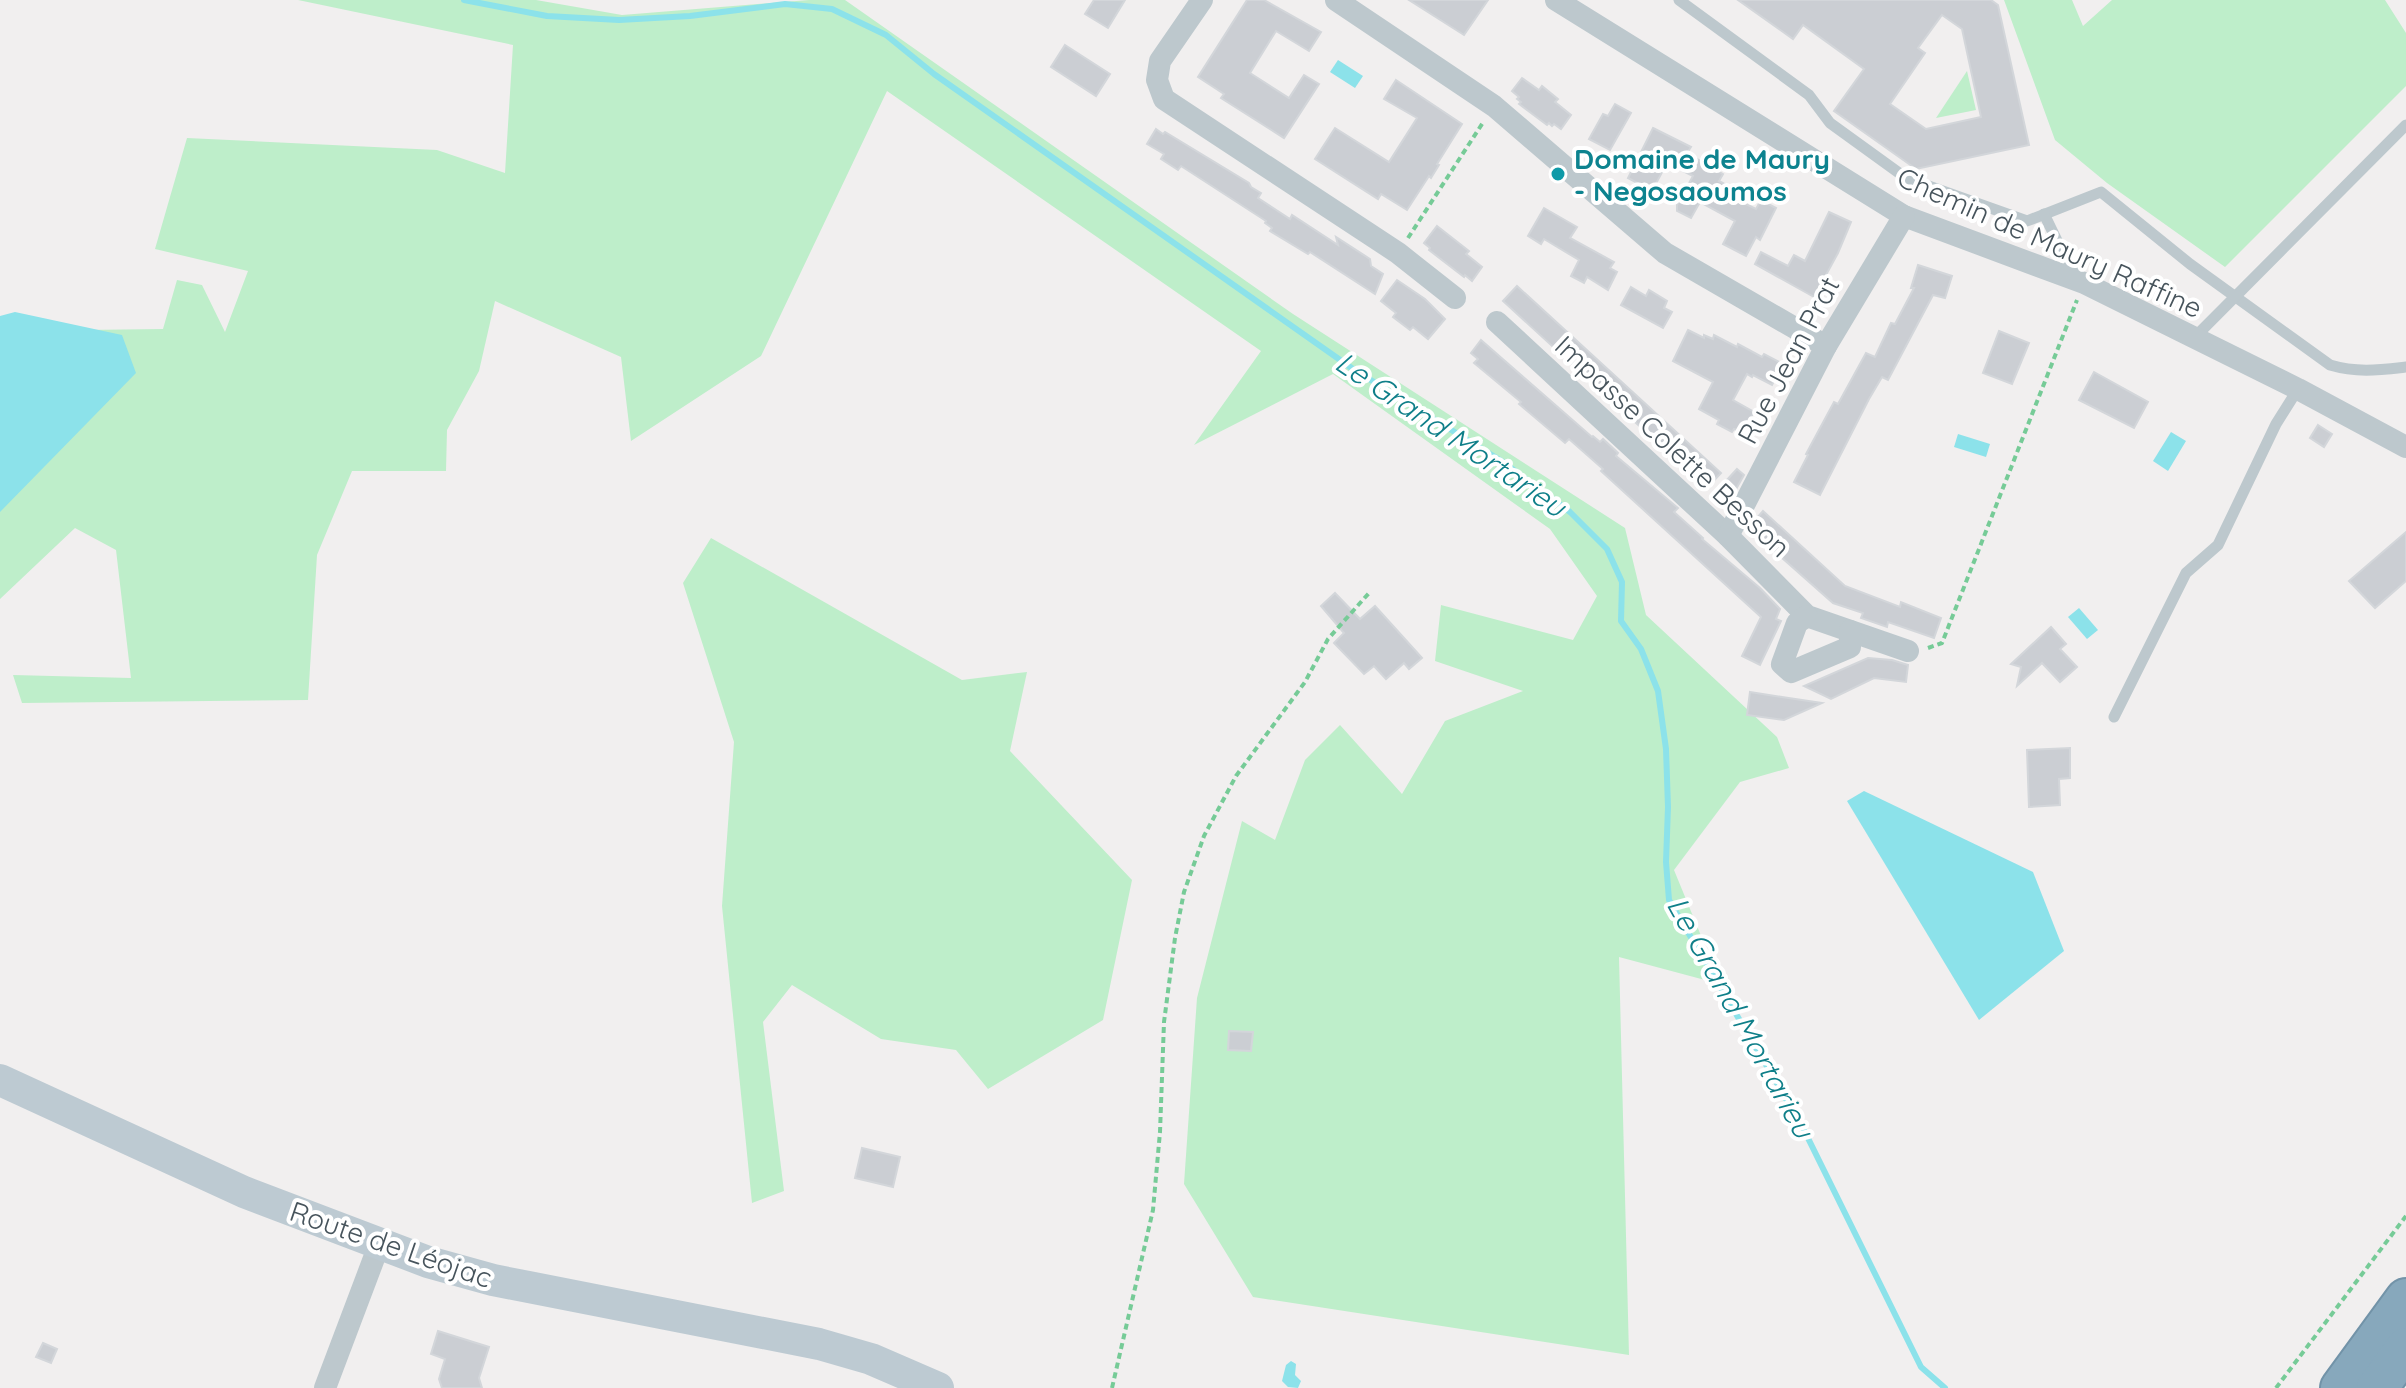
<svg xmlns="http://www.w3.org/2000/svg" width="2406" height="1388" font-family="Quicksand,sans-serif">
<rect width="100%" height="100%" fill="#f1efef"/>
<g fill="#beeeca">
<path d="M298,0h238l86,15 187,-15h36l448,314 332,214 21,87 131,122 12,31 -49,14 -66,88 37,90 -6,20 -86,-23 10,398 -376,-58 -69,-113 13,-186 45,-177 33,19 30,-80 35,-35 62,69 43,-73 78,-30 -88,-30 6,-56 132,35 24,-44 -47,-67 -217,-155 -139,71 67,-94 -374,-260 -126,265 -130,85 -10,-84 -126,-56 -16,70 -32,59 -1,41h-94l-35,84 -9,145 -286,3 -9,-28 118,3 -15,-128 -41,-22 -75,71v-268l163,-2 14,-49 25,5 23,47 23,-61 -93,-22 32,-111 250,12 68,23 8,-128z"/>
<path d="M2004,0h68l11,26 29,-26h273l21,33v53l-181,181 -118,-84 -52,-43z"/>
<path d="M1967,71l9,39 -40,8z"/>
<path d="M711,538l251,142 65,-8 -17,79 122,129 -29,140 -115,69 -32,-39 -75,-11 -89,-54 -29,37 21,169 -32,12 -30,-297 12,-164 -51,-159z"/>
</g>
<g fill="#8ce2ea">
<path d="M1338,60l25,16 -8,12 -25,-16z"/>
<path d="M15,312l107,23 14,38 -136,139v-196z"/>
<path d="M2171,432l15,9 -18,30 -15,-10z"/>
<path d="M1958,434l32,10 -4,13 -32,-10z"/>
<path d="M2079,608l19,22 -11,9 -19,-22z"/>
<path d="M1864,791l169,81 31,79 -85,69 -132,-219z"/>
<path d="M1291,1361l5,3 -1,11 6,6 -3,7 -10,-1 -6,-6 4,-16z"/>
</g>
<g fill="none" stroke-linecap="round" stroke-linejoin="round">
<path stroke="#8ce2ea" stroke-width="6" d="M464,0l83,16 72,4 71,-4 95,-12 47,5 54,26 48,39 419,295 150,93 67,50 37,37 15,33 -1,39 20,28 17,42 8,58 2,58 -2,55 3,38 133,226 119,241 24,21"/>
</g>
<g fill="#cbced3" stroke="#d3d6da" stroke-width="2" fill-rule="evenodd">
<path d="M1094,0h31l-17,28 -23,-14z"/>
<path d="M1247,0h17l57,32 -12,19 -33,-20 -26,42 39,25 15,-23 15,9 -35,54 -63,-40 3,-4 -26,-17z"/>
<path d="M1409,0h79l-24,35z"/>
<path d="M1738,0h253l7,5 31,140 -113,24 -82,-58 30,-42 -61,-44 -10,14zM1942,15l20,14 19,88 -55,12 -36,-25 35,-51 -7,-5z"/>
<path d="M1065,45l45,29 -14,22 -45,-29z"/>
<path d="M1522,78l17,12 3,-4 16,13 -3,3 16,13 -10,14 -7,-5 -2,2 -3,-3 -2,2 -28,-21 2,-2 -4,-3 2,-2 -7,-6z"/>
<path d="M1396,80l66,44 -25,40 2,1 -8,13 -2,-2 -22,34 -26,-16 -3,5 -63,-40 20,-31 54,34 28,-44 -33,-19z"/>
<path d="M1615,104l16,9 -21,37 -21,-11 14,-25 5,2z"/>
<path d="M1653,128l38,19 -4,6 36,21 -4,7 13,7 -5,7 29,14 5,-9 15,8 -16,32 -4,-3 -10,19 -23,-12 12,-23 -35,-19 -9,16 -14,-7v-6l16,-29 -26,-13 -15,28 -24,-13z"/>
<path d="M1156,129l7,5 2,-2 84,51 2,4 10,6 -3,5 32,21 2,-4 46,30 -2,-8 34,22 1,7 12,8 -8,20 -65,-42 -2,2 -38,-23 2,-3 -7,-5 1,-2 -85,-55 -3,4 -17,-11 3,-5 -17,-10z"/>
<path d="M1544,208l33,19 -7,11 44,24 -4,6 7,4 -9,18 -21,-13 -3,6 -13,-7 8,-16 -35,-21 -3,5 -13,-8z"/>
<path d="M1829,212l22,10 -13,31 -24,44 -59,-33 6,-12 27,14 6,-11 11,6z"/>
<path d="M1437,226l32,25 -3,3 16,13 -10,14 -7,-6 -1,2 -35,-27 1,-2 -6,-5z"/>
<path d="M1918,265l34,11 -7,22 -12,-3 -45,85 -6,-3 -13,22 -49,96 -26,-13 14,-27 -2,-1 28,-52 4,2 28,-51 9,4 16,-34 4,1 19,-36h-3z"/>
<path d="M1397,280l28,19 20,20 -17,20 -15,-12 -3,3 -17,-13 3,-4 -15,-12z"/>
<path d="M1517,286l204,187 -14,15 -204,-187z"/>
<path d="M1631,287l15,9 3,-6 18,11 -3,7 8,4 -9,16 -42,-23z"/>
<path d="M1688,330l16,8v-3l9,4 1,-4 23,12 1,-3 24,13 2,-3 19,10 -11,21 -19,-10 -1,2 -5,-3 -14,26 21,12 -10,21 -10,-4 -2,3 -15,-8 2,-4 -20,-11 14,-27 -40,-21z"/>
<path d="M1999,331l30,12 -17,41 -29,-11z"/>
<path d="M1481,340l111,97 1,-1 7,6 3,-3 15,14 -2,3 62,52 -4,4 29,26 -1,1 58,49 20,21 -4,10 5,2 -21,44 -18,-9 19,-39 -160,-146 2,-2 -34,-30 -4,4 -46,-39 2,-2 -47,-39 4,-4 -7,-6z"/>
<path d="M2094,372l54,30 -14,26 -55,-28z"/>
<path d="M2318,425l14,9 -8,13 -14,-9z"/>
<path d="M1737,469l7,6 -9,16 -10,-9z"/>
<path d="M1763,511l82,75 55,21 1,-5 40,16 -7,20 -46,-16 -1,5 -26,-9 2,-5 -30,-10 -78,-69 2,-3 -6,-6z"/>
<path d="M2406,532v49l-31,27 -26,-27z"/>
<path d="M1335,593l25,26 15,-13 47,52 -13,11 -5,-6 -18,16 -12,-13 -10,8 -30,-31 10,-10 -23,-27z"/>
<path d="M2051,627l15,17 -6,5 17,18 -17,15 -18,-19 -25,23 4,-19 -10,-3z"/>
<path d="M1868,658l24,2 16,5 -2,17 -32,-4 -43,21 -27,-13z"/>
<path d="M1750,692l32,5 40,6 -38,17 -37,-5z"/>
<path d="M2070,748v30l-11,1 1,26 -31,2 -2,-57z"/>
<path d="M1229,1031l24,1 -2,19 -23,-1z"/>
<path d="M862,1148l38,9 -7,30 -38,-9z"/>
<path d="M438,1331l51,16 -10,31 3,10h-40l-3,-9 6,-20 -14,-5z"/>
<path d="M43,1343l14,6 -6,14 -15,-6z"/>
</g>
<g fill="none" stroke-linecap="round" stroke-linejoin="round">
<g stroke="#7293a8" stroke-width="44">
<g id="motorway">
<path d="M2341,1388l65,-89"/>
<path d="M2377,1388l29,-40"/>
</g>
</g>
<g stroke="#76cb97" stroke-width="4" stroke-dasharray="6 4" stroke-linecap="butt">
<path d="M1408,238l76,-117"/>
<path d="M1928,648l14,-5 135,-343"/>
<path d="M1112,1388l41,-178 7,-78 4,-110 11,-84 9,-46 20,-56 32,-60 69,-94 23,-43 41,-46"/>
<path d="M2276,1388l130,-172"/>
</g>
<g stroke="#bdc8cd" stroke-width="11">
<path d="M1679,0l130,95 21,28 76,55 121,43 74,-29 89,72 140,101c27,8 49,5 76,2"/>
<path d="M2044,214l18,37 19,29"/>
<path d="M2194,338l212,-213"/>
<path d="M2114,717l72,-144 32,-28 58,-121 22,-35"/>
</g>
<g stroke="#bdc8cd" stroke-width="22">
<path d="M1202,0l-42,61 -3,19 7,19 234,154 57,45"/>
<path d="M1336,0l158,106 171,147 161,93"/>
<path d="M1556,0l348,216 180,67 214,106 108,58"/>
<path d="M1497,322l231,214 79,80 101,35"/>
<path d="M1728,536l98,-190 78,-130"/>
<path d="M1807,616l-10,7 -15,41 9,8 59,-25v-16"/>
<path d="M325,1388l54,-143"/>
</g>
<path stroke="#bdcad2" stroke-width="32" d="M0,1080l244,112 184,70 65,18 326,64 52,15 67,29"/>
<use href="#motorway" stroke="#87a8bc" stroke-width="40"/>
</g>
<circle fill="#0f9aa8" stroke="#fff" stroke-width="3" cx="1558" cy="174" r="8"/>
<g text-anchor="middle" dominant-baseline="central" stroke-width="8" stroke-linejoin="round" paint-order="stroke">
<g font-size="28" font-weight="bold" fill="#0d838f" stroke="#fff" text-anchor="start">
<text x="1574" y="158">Domaine de Maury<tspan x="1574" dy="32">- Negosaoumos</tspan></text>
</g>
<g font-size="28" fill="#47545c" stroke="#fff">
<text transform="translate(2050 242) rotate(24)">Chemin de Maury Raffine</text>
<text transform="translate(1788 360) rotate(-62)">Rue Jean Prat</text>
<text transform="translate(1673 446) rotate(43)">Impasse Colette Besson</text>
<text transform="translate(391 1244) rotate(19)">Route de Léojac</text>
</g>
<g font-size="30" font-style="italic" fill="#0f7f89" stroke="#fff">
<text transform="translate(1451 434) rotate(34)">Le Grand Mortarieu</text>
<text transform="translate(1741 1017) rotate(61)">Le Grand Mortarieu</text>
</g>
</g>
</svg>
